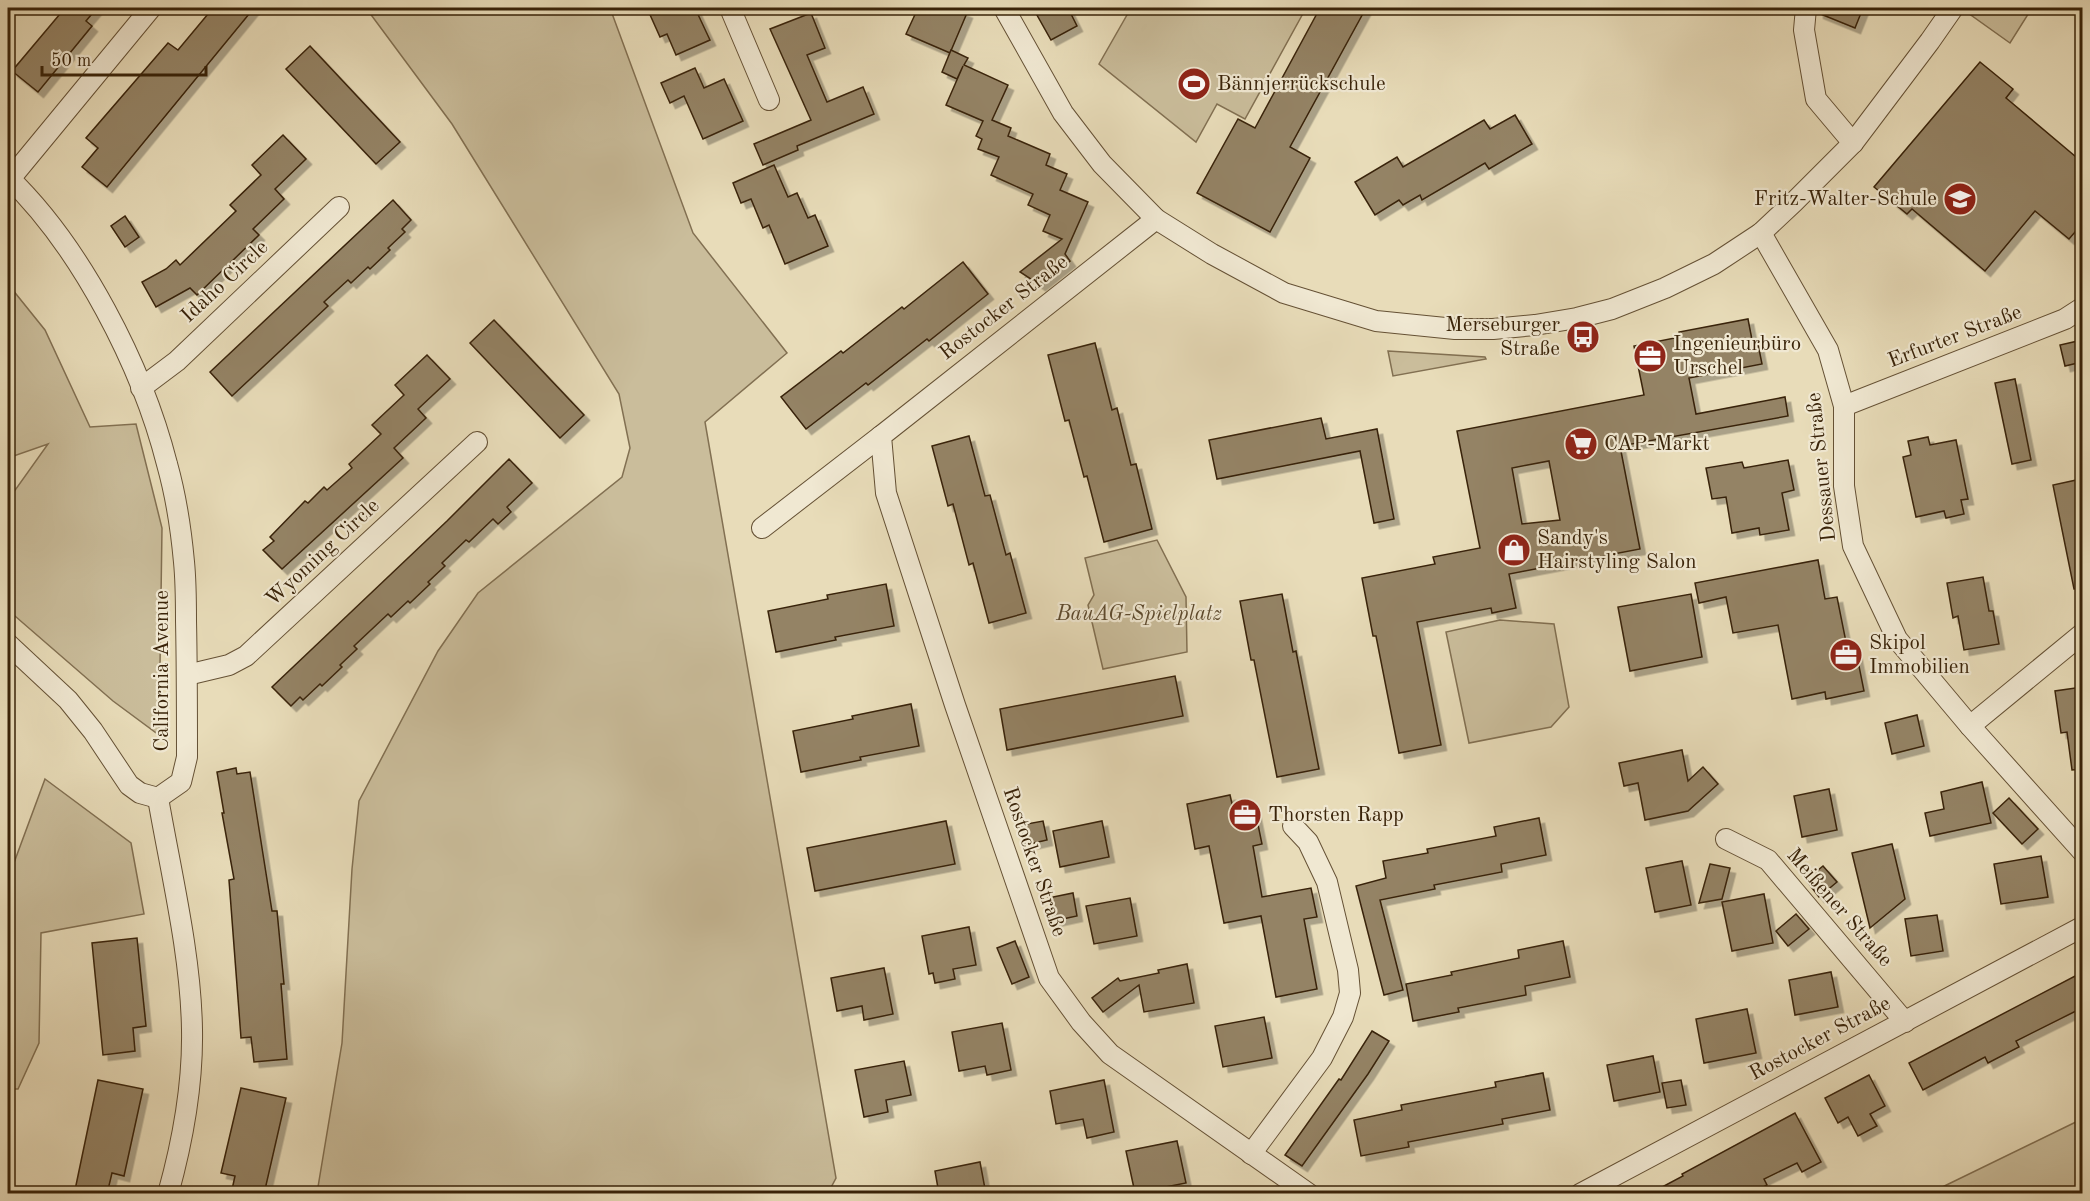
<svg xmlns="http://www.w3.org/2000/svg" width="2090" height="1201" font-family="'Old Standard TT',serif">
<defs>
<filter id="shadow"><feDropShadow dx="5.5" dy="5.5" stdDeviation="0" flood-color="#0004"/></filter>
</defs>
<rect width="100%" height="100%" fill="#e8dcb9"/>
<filter id="stains"><feTurbulence type="fractalNoise" baseFrequency=".00333" numOctaves="4"/><feColorMatrix values="0 0 0 0 .2 0 0 0 0 .09 0 0 0 0 .02 0 0 0 .5 -.17"/></filter>
<radialGradient id="worn" r=".72"><stop offset=".6" stop-color="#630" stop-opacity="0"/><stop offset="1" stop-color="#630" stop-opacity=".3"/></radialGradient>
<g fill="#cabd9b" stroke="#827052" stroke-width="1.5">
<path d="M366,8h244l83,225 94,120 -82,69 131,756 -8,15h-511l25,-150 10,-174 7,-68 79,-150 40,-58 144,-116 8,-29 -11,-54 -167,-270z"/>
<path d="M1131,8h175l-61,111 -28,-15 -21,38 -97,-78z"/>
<path d="M1961,8h71l-22,35z"/>
<path d="M8,284l37,46 45,97 46,-3 26,104 -3,207 -46,-34 -105,-91v-103l5,-14 35,-49 -40,14z"/>
<path d="M1388,351l97,6 1,2 -93,17z"/>
<path d="M1157,540l29,57 1,55 -84,17 -15,-64 6,-10 -9,-37z"/>
<path d="M1500,620l54,4 15,83 -18,20 -82,16 -23,-111z"/>
<path d="M45,779l86,64 13,71 -103,19 -2,110 -21,46h-10v-210z"/>
<path d="M2082,1119v74h-152z"/>
</g>
<g fill="#948365" stroke="#392309" stroke-width="1.5" fill-rule="evenodd" filter="url(#shadow)">
<path d="M65,8h32l-11,13 6,5 -54,66 -26,-21z"/>
<path d="M213,8h41l-147,179 -25,-20 16,-19 -12,-10 82,-95 10,7z"/>
<path d="M647,8h48l15,32 -34,15 -9,-21 -7,3z"/>
<path d="M918,8h36l13,5 -17,40 -44,-19z"/>
<path d="M1033,8h35l9,18 -26,14z"/>
<path d="M1320,8h46l-76,139 20,11 -40,74 -73,-39 41,-74 17,9z"/>
<path d="M1818,9v-1h45l-8,20 -37,-15z"/>
<path d="M811,13l14,35 -18,7 20,47 36,-15 11,27 -77,32 1,4 -35,15 -9,-21 57,-24 -41,-91z"/>
<path d="M310,46l90,96 -24,22 -90,-95z"/>
<path d="M951,50l17,8 -4,7 44,20 -16,35 19,8 -3,8 42,18 -4,11 21,9 -7,16 28,12 -23,52 5,7 -30,24 -20,-13 42,-33 -19,-8 7,-16 -22,-10 5,-11 -42,-19 8,-18 -21,-8 4,-10 -6,-3 7,-15 -37,-16 17,-39 -6,13 -15,-7z"/>
<path d="M1980,62l33,27 -7,9 76,64v62l-13,15 -34,-28 -50,60 -73,-62 -5,5 -33,-27z"/>
<path d="M695,68l9,20 20,-9 19,42 -40,18 -19,-43 -14,7 -9,-20z"/>
<path d="M1515,115l17,29 -43,25 -4,-6 -63,37 -2,-5 -17,10 -4,-5 -24,15 -20,-33 42,-25 6,10 81,-47 6,9z"/>
<path d="M283,135l23,24 -31,30 9,10 -31,30 6,6 -62,60 -7,-7 -34,19 -14,-25 24,-13 10,-9 4,5 56,-54 -6,-6 31,-30 -9,-10z"/>
<path d="M774,165l14,32 9,-4 11,25 7,-3 13,31 -43,18 -16,-39 -6,3 -12,-29 -10,4 -8,-20z"/>
<path d="M393,200l18,20 -9,9 3,3 -17,16 2,2 -20,19 -2,-2 -17,16 -3,-3 -24,22 4,4 -96,90 -22,-24z"/>
<path d="M125,216l14,21 -14,10 -14,-21z"/>
<path d="M963,262l25,32 -59,47 -2,-2 -59,46 -2,-2 -60,46 -25,-32 60,-46 2,2 59,-46 2,2z"/>
<path d="M1748,319l5,26 5,-1 4,20 -73,14 7,36 89,-17 3,19 -168,30 20,103 -131,25 7,34 -24,5 -1,-5 -74,14 24,123 -42,8 -23,-117h-3l-11,-58 73,-14 -2,-7 47,-9 -23,-117 187,-36 -10,-49 46,-9 -1,-5zM1549,461l11,59 -38,4 -10,-56z"/>
<path d="M494,320l90,95 -24,23 -90,-95z"/>
<path d="M2082,340v22l-17,4 -5,-21z"/>
<path d="M1095,343l17,67 5,-2 14,57 5,-1 16,65 -48,13 -17,-66 -3,1 -15,-57 -4,1 -17,-66z"/>
<path d="M427,355l23,24 -32,30 8,9 -32,30 9,10 -121,111 -19,-19 11,-9 -4,-4 35,-36 3,2 16,-16 3,3 25,-22 -3,-4 32,-30 -9,-9 32,-30 -9,-10z"/>
<path d="M2015,379l16,81 -19,4 -17,-81z"/>
<path d="M1321,418l5,21 51,-10 17,90 -20,4 -14,-72 -143,28 -8,-39z"/>
<path d="M969,436l16,60 5,-1 16,60 4,-2 16,60 -37,10 -16,-60 -4,2 -16,-61 -5,2 -16,-60z"/>
<path d="M1928,437l2,8 26,-5 12,59 -7,1 3,14 -18,4 -2,-7 -28,6 -13,-60 8,-2 -3,-14z"/>
<path d="M509,459l23,24 -25,24 4,5 -13,12 -5,-5 -24,23 -3,-2 -24,23 3,3 -17,16 2,2 -20,19 -2,-2 -17,16 -3,-3 -34,32 3,3 -17,16 2,2 -20,19 -2,-2 -17,16 -3,-3 -9,9 -19,-19 175,-166z"/>
<path d="M1788,460l6,30 -12,3 7,37 -29,5 -1,-7 -27,5 -6,-36 -14,2 -6,-31 36,-6 2,6z"/>
<path d="M2081,479l1,10v99l-8,1 -21,-104z"/>
<path d="M1818,560l7,39 12,-2 10,50 8,-1 9,45 -38,8 -1,-7 -33,7 -14,-74 -45,8 -7,-36 -27,6 -4,-20z"/>
<path d="M1983,577l6,34h4l6,33 -35,6 -6,-34 -5,2 -6,-35z"/>
<path d="M886,584l8,42 -59,11 1,3 -60,12 -8,-41 60,-12 -1,-4z"/>
<path d="M1282,594l11,58 3,-1 23,118 -42,8 -23,-117h-3l-11,-59z"/>
<path d="M1691,594l11,63 -72,14 -12,-64z"/>
<path d="M1175,676l8,40 -176,34 -7,-41z"/>
<path d="M2082,687v82l-10,1 -5,-38 -6,1 -6,-42z"/>
<path d="M911,704l8,42 -59,11 1,3 -60,12 -8,-41 60,-12 -1,-3z"/>
<path d="M1917,715l7,31 -32,8 -7,-31z"/>
<path d="M1682,750l6,31 15,-14 15,17 -30,27 -43,9 -7,-37 -14,3 -5,-23z"/>
<path d="M236,768l1,6 13,-2 22,139h5l7,73h-3l6,75 -33,3 -3,-25 -10,1 -12,-158 5,-1 -12,-66h2l-7,-41z"/>
<path d="M1982,782l9,41 -61,13 -5,-23 19,-4 -3,-17z"/>
<path d="M1829,789l8,41 -35,7 -8,-41z"/>
<path d="M1230,795l3,13 21,-3 8,39 -9,2 9,51 49,-9 6,29 -13,2 13,70 -41,8 -15,-81 -37,7 -15,-77 -14,3 -8,-45z"/>
<path d="M2009,798l29,31 -16,15 -29,-31z"/>
<path d="M1539,818l7,37 -45,9 1,8 -68,13 1,4 -55,11 23,90 -19,5 -28,-109 30,-8 -3,-17 45,-8 -1,-4 69,-13 -2,-9z"/>
<path d="M946,821l9,43 -140,27 -8,-43z"/>
<path d="M1043,821l4,19 -22,5 -4,-20z"/>
<path d="M1102,821l7,36 -49,10 -7,-36z"/>
<path d="M1892,844l13,55 -35,29 -18,-75z"/>
<path d="M2041,856l7,41 -47,7 -7,-40z"/>
<path d="M1682,861l9,44 -36,7 -9,-44z"/>
<path d="M1710,864l20,4 -8,31 -23,4z"/>
<path d="M1823,866l14,16 -18,15 -13,-17z"/>
<path d="M1073,893l4,23 -24,5 -5,-23z"/>
<path d="M1764,894l9,49 -41,8 -10,-49z"/>
<path d="M1130,898l7,38 -43,8 -8,-38z"/>
<path d="M1796,914l13,15 -21,17 -12,-15z"/>
<path d="M1937,915l6,36 -32,5 -6,-37z"/>
<path d="M969,927l7,38 -23,4 2,10 -20,4 -2,-10 -4,1 -7,-38z"/>
<path d="M137,938l9,88 -13,2 2,23 -32,4 -11,-112z"/>
<path d="M1015,941l14,36 -17,7 -15,-36z"/>
<path d="M1563,941l7,36 -45,9 1,9 -68,13 1,4 -46,9 -7,-37 46,-9 -1,-3 68,-14 -1,-8z"/>
<path d="M1187,964l7,39 -50,9 -5,-27 -36,27 -11,-14 26,-20 2,3 39,-8 -1,-3z"/>
<path d="M884,968l9,46 -29,6 -2,-14 -25,5 -6,-33z"/>
<path d="M1831,972l7,35 -43,8 -6,-35z"/>
<path d="M2077,975l5,10v23l-66,33 3,6 -31,16 -3,-6 -62,33 -14,-27z"/>
<path d="M1747,1009l9,44 -52,10 -8,-44z"/>
<path d="M1264,1017l8,41 -49,9 -8,-41z"/>
<path d="M1002,1023l9,47 -24,5 -2,-9 -26,5 -7,-39z"/>
<path d="M1372,1031l17,10 -21,33 -66,92 -17,-11 54,-76 2,1z"/>
<path d="M1653,1056l7,36 -46,9 -7,-36z"/>
<path d="M904,1061l7,34 -25,5 2,12 -24,5 -9,-47z"/>
<path d="M1543,1073l7,37 -48,9 1,5 -95,18 1,5 -48,9 -7,-36 48,-10 -1,-5 95,-18 -1,-5z"/>
<path d="M1869,1075l16,31 -15,8 7,12 -19,10 -10,-19 -10,6 -13,-25z"/>
<path d="M98,1080l45,9 -19,87 -12,-3 -5,21h-16l-16,-4z"/>
<path d="M1104,1080l10,52 -27,6 -4,-19 -27,5 -6,-33z"/>
<path d="M1681,1080l5,25 -19,3 -5,-25z"/>
<path d="M241,1088l45,10 -22,96h-33l4,-18 -14,-3z"/>
<path d="M1795,1113l26,49 -19,10 -5,-9 -33,16 3,6 -16,9h-102l34,-18 -1,-2z"/>
<path d="M1177,1141l9,42 -51,10 -9,-42z"/>
<path d="M980,1162l6,32h-47l-4,-23z"/>
</g>
<g fill="none" stroke-linecap="round" stroke-linejoin="round">
<g stroke="#655135" stroke-width="22">
<g id="minor">
<path d="M730,8l39,92"/>
<path d="M1004,8l59,105 39,51 54,55 56,35 72,39 92,28 79,8h38l42,-4 42,-7 35,-9 53,-21 49,-24 47,-31 33,-31 59,-59 77,-102 23,-33"/>
<path d="M1806,8l-2,22 12,69 37,44"/>
<path d="M8,177c73,70 134,189 159,287 9,32 14,65 17,98 2,20 2,40 2,59 1,46 1,91 1,136l-6,25 -23,16"/>
<path d="M10,179l141,-171"/>
<path d="M1156,219l-275,217 5,57 69,212 94,273 32,44 29,32 199,140"/>
<path d="M1761,233l67,117 16,56v80l9,60 44,93 73,87 112,125"/>
<path d="M141,388l36,-27 162,-154"/>
<path d="M1844,406l221,-87 17,-11"/>
<path d="M762,528l119,-92"/>
<path d="M8,644l60,56 25,31 36,54 11,8 18,5"/>
<path d="M187,675l42,-10 17,-9 231,-214"/>
<path d="M1970,726l112,-92"/>
<path d="M158,798c13,75 33,157 34,232 1,56 -9,110 -24,164"/>
<path d="M1726,839l42,21 137,162"/>
<path d="M1251,1154l71,-96 21,-41 7,-24 -2,-23 -21,-88 -19,-40 -15,-16"/>
<path d="M1580,1194l502,-267"/>
</g>
</g>
<use href="#minor" stroke="#f0e8d2" stroke-width="20"/>
</g>
<defs>
<g id="stadium-disc" transform="scale(1.725)"><circle r="9.5" fill="#8f2418" stroke="#f0e8d2"/><path d="M0-5a6.5 5 0 1 0 0 10a6.5 5 0 1 0 0-10ZM-3.5-1.8h7v3.6h-7Z" fill="#fff"/></g>
<g id="school-disc" transform="scale(1.725)"><circle r="9.5" fill="#8f2418" stroke="#f0e8d2"/><path d="M0-5L7-2L0 1L-7-2ZM-4 1L0 2.5L4 1V4Q0 6-4 4Z" fill="#fff"/></g>
<g id="bus-disc" transform="scale(1.725)"><circle r="9.5" fill="#8f2418" stroke="#f0e8d2"/><path d="M-5-6H5V4H4V6H2V4H-2V6H-4V4H-5ZM-3.5-4V0h7V-4ZM-3.5 1.2v1.5H-2V1.2ZM2 1.2v1.5H3.5V1.2Z" fill="#fff"/></g>
<g id="office-disc" transform="scale(1.725)"><circle r="9.5" fill="#8f2418" stroke="#f0e8d2"/><path d="M-6-3h4V-5.5h4V-3h4V5H-6ZM-1-4.5V-3h2v-1.5ZM-6 0V1H6V0Z" fill="#fff"/></g>
<g id="supermarket-disc" transform="scale(1.725)"><circle r="9.5" fill="#8f2418" stroke="#f0e8d2"/><path d="M-6-5.5h2.5l.6 2H6L4.5 2H-2.5L-4.4-4H-6ZM-1.5 3.2a1.3 1.3 0 1 0 .1 0ZM3 3.2a1.3 1.3 0 1 0 .1 0Z" fill="#fff"/></g>
<g id="shop-disc" transform="scale(1.725)"><circle r="9.5" fill="#8f2418" stroke="#f0e8d2"/><path d="M-5-2.5h2.3a2.7 3.5 0 0 1 5.4 0H5L5.5 6h-11ZM-1.5-2.5h3a1.5 2.3 0 0 0-3 0Z" fill="#fff"/></g>
</defs>
<g fill-rule="evenodd">
<use href="#stadium-disc" x="1194" y="84"/>
<use href="#school-disc" x="1960" y="199"/>
<use href="#bus-disc" x="1583" y="337"/>
<use href="#office-disc" x="1650" y="356"/>
<use href="#supermarket-disc" x="1581" y="444"/>
<use href="#shop-disc" x="1514" y="550"/>
<use href="#office-disc" x="1846" y="655"/>
<use href="#office-disc" x="1245" y="815"/>
</g>
<g text-anchor="middle" dominant-baseline="central" stroke-width="4.5" stroke-linejoin="round" paint-order="stroke">
<g font-size="21" fill="#392309" stroke="#f0e8d2" text-anchor="start">
<text x="1217" y="84">Bännjerrückschule</text>
<text x="1937" y="199" text-anchor="end">Fritz-Walter-Schule</text>
<text x="1560" y="325" text-anchor="end">Merseburger<tspan x="1560" dy="24">Straße</tspan></text>
<text x="1673" y="344">Ingenieurbüro<tspan x="1673" dy="24">Urschel</tspan></text>
<text x="1604" y="444">CAP-Markt</text>
<text x="1537" y="538">Sandy's<tspan x="1537" dy="24">Hairstyling Salon</tspan></text>
<text x="1869" y="643">Skipol<tspan x="1869" dy="24">Immobilien</tspan></text>
<text x="1268" y="815">Thorsten Rapp</text>
</g>
<g font-size="21" fill="#392309" stroke="#f0e8d2">
<text transform="translate(225 282) rotate(-43)">Idaho Circle</text>
<text transform="translate(1004 308) rotate(-38)">Rostocker Straße</text>
<text transform="translate(1955 337) rotate(-21)">Erfurter Straße</text>
<text transform="translate(1822 467) rotate(-96)">Dessauer Straße</text>
<text transform="translate(323 553) rotate(-43)">Wyoming Circle</text>
<text transform="translate(162 671) rotate(-90)">California Avenue</text>
<text transform="translate(1034 862) rotate(71)">Rostocker Straße</text>
<text transform="translate(1839 908) rotate(49)">Meißener Straße</text>
<text transform="translate(1820 1039) rotate(-28)">Rostocker Straße</text>
</g>
<g font-size="21" font-style="italic" fill="#5d4a2e" stroke="#f0e8d2">
<text x="1139" y="614">BauAG-Spielplatz</text>
</g>
</g>
<rect width="2090" height="1201" fill="none" stroke="#e8dcb9" stroke-width="30"/>
<rect x="9" y="9" width="2072" height="1183" fill="none" stroke="#392309" stroke-width="3"/>
<rect x="15" y="15" width="2060" height="1171" fill="none" stroke="#392309" stroke-width="1.5"/>
<path d="M42 66v9h164v-9" fill="none" stroke="#392309" stroke-width="3"/>
<text x="51" y="66" font-size="18" fill="#392309" stroke="#f0e8d2" stroke-width="4.5" paint-order="stroke">50 m</text>
<rect width="100%" height="100%" filter="url(#stains)"/>
<rect width="100%" height="100%" fill="url(#worn)"/>
</svg>
